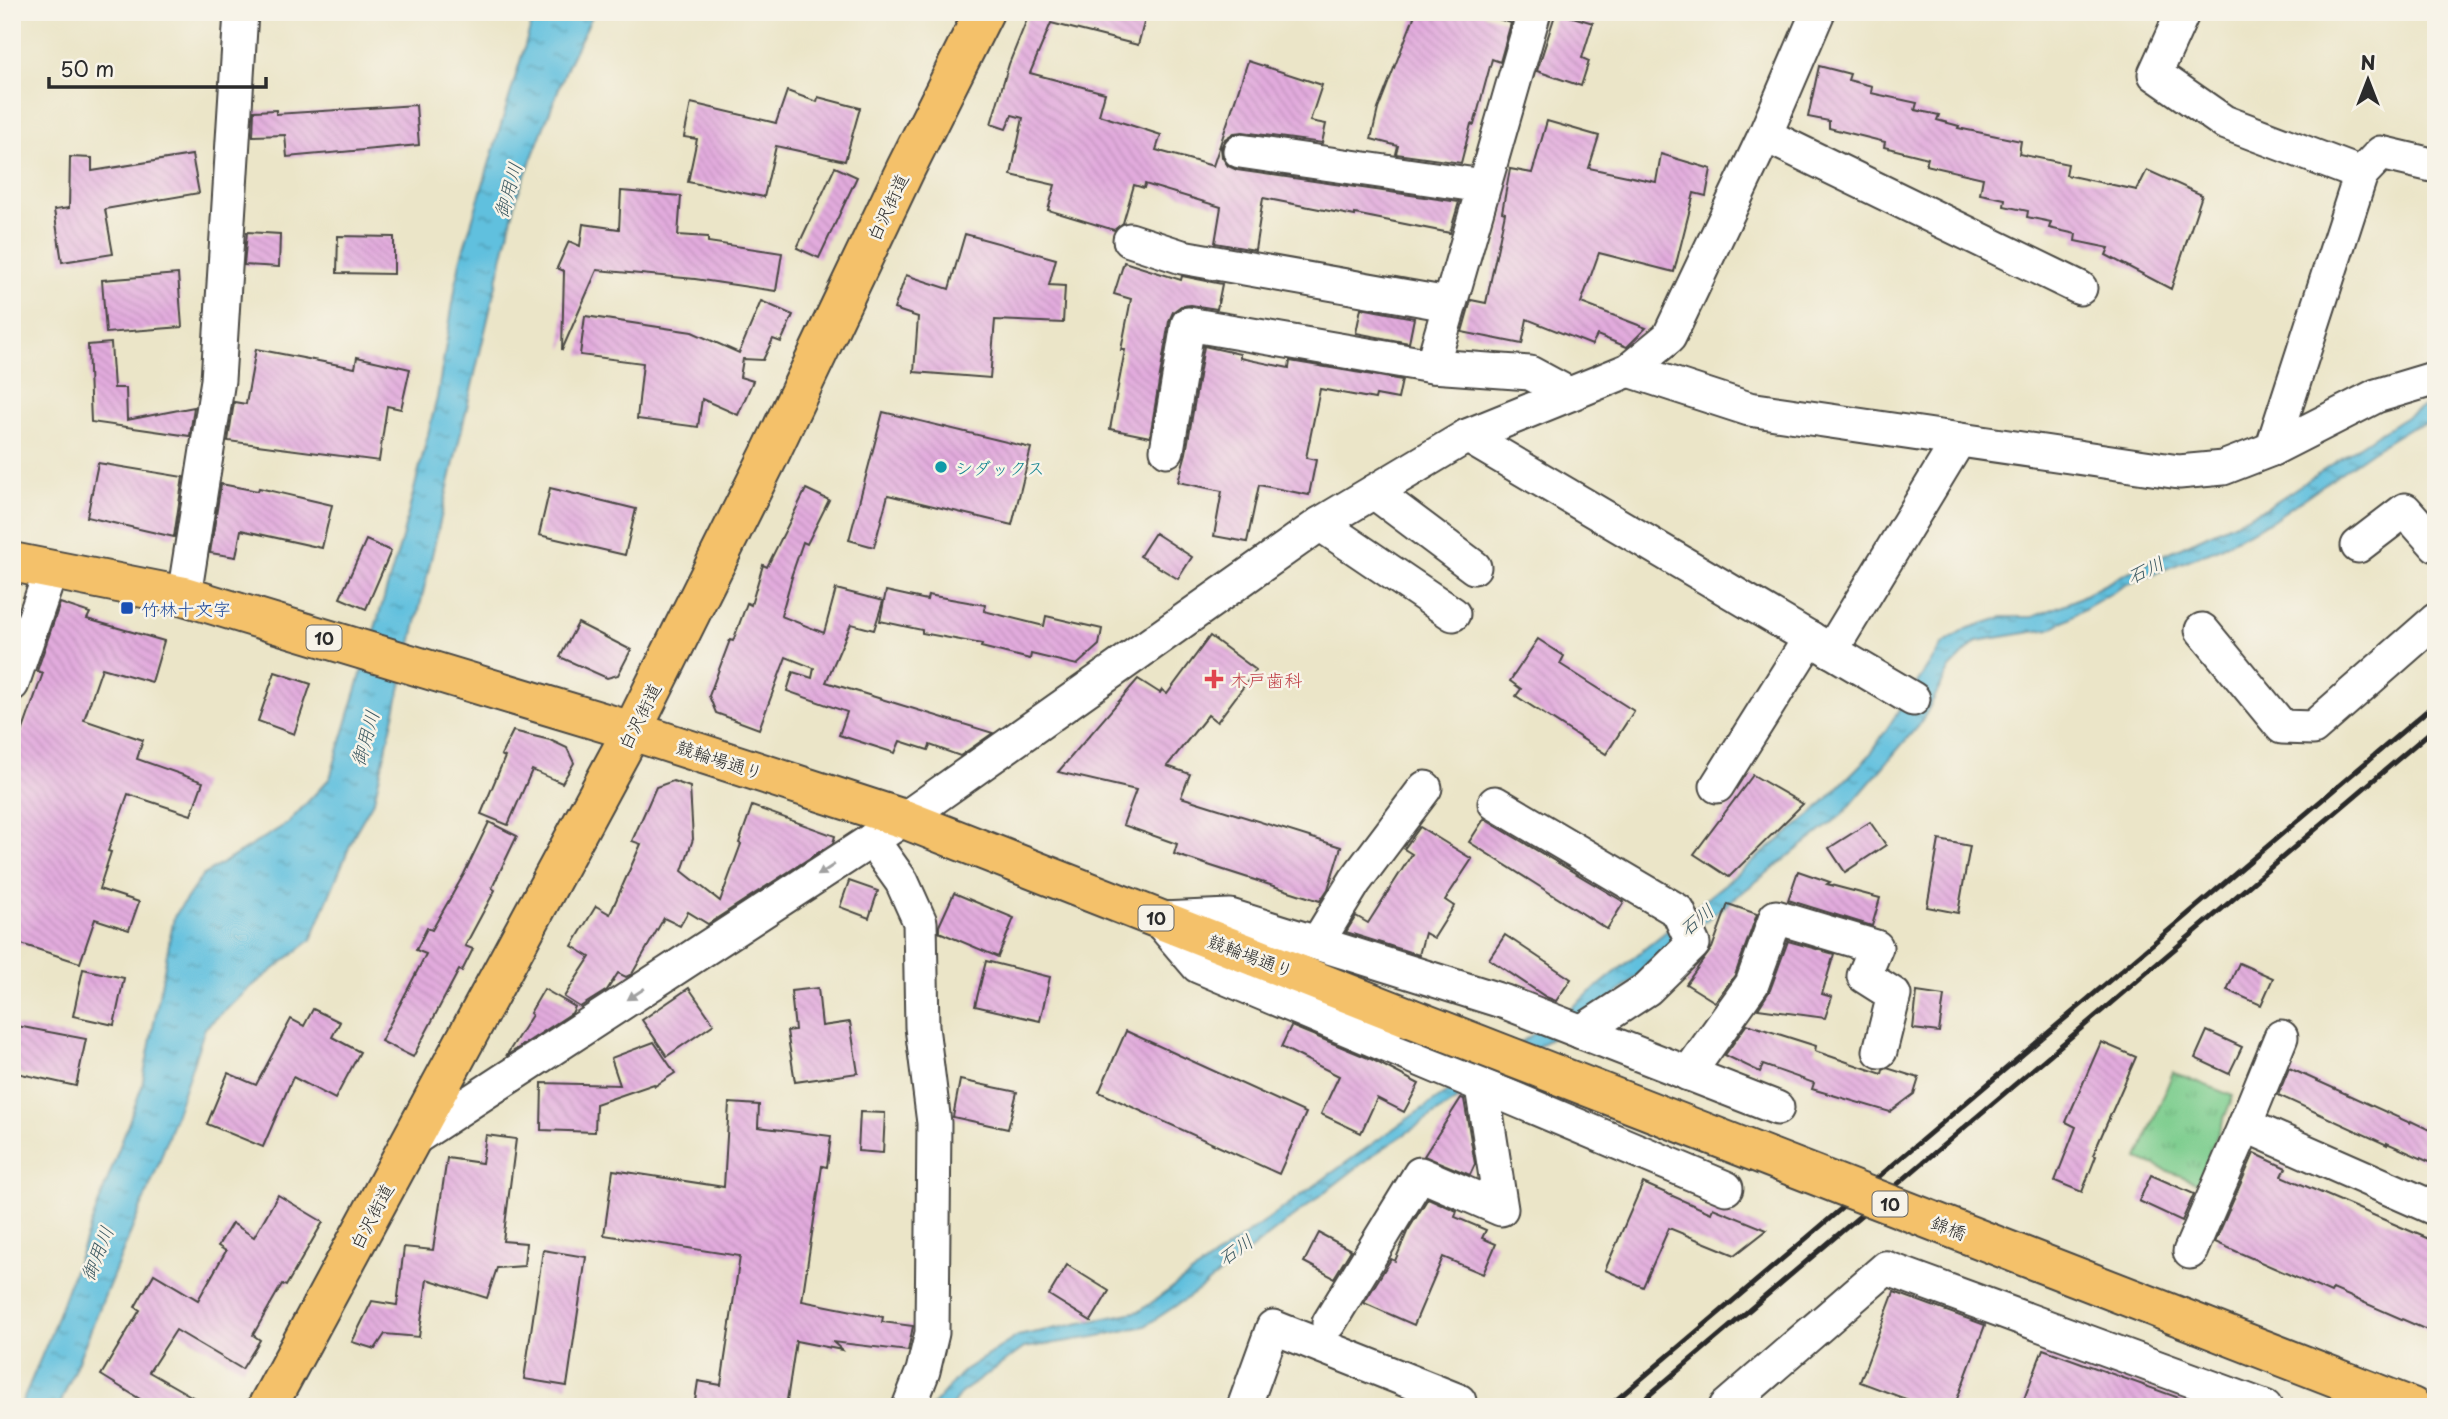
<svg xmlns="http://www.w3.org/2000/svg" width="2448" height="1419" font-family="'Playpen Sans','Klee One',sans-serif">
<defs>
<pattern id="park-tufts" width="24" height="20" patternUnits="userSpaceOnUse" patternTransform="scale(1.75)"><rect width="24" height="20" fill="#7dcd8e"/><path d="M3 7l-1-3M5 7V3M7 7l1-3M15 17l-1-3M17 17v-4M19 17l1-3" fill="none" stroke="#6cb07b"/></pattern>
<pattern id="water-ripples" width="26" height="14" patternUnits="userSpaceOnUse" patternTransform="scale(1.75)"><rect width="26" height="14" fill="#60c0de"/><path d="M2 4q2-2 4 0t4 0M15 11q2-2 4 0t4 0" fill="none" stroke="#4f9cb4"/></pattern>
<pattern id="building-back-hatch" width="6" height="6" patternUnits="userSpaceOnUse" patternTransform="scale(1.75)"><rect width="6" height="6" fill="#e2abdd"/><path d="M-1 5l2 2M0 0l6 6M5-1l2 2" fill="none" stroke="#c293be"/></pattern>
</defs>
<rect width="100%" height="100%" fill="#f7f3e8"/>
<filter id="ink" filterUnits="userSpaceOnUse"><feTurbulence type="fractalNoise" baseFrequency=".0143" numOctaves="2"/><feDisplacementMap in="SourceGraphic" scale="14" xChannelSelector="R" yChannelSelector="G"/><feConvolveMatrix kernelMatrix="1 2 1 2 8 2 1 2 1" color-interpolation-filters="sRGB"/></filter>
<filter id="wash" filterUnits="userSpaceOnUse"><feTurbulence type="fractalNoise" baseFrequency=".00686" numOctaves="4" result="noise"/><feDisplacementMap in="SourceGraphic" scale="28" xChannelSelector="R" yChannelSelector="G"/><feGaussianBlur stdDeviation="1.57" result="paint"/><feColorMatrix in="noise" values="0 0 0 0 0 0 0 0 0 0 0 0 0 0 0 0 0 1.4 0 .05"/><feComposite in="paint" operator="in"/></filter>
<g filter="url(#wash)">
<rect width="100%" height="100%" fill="#ebe5c8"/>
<path fill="url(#park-tufts)" stroke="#547c5c" stroke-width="2" d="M2173,1072l60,24 -35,87 -60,-24z"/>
<g fill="url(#water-ripples)" stroke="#467684" stroke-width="2">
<path d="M535,12h59l-26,53 -51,131 -143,604 -19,33 -44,107 -60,47 -46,41 -47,138 -99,241h-39l28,-66 94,-255 32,-169 28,-41 86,-53 42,-45 72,-240 35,-140 23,-137z"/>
<path d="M2436,403v19l-25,5 -39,24 -101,70 -57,29 -87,34 -77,45 -73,12 -27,27 -28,53 -79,93 -144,112 -90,74 -236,155 -178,138 -50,33 -51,11 -70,11 -63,45 -10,14h-20l32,-36 55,-35 122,-25 260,-187 170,-115 244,-197 55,-56 73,-111 24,-16 37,-12h30l42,-17 67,-35 124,-57 115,-76 44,-26z"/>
</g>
<g id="blocks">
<g fill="url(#building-back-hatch)">
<path d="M1030,12h117l-9,33 -87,-22 -21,50 75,20 -6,22 62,20 -5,15 57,16 35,-105 74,24 -12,36 16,3 -4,19 -79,-11 -9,1 -9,6 -4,9 1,9 6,9 9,4 222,32 -9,31 -95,-19v2l-92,-18 -8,52 -40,-7 6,-36 -76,-23 -1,4 -10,-3 -11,38 -9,7 -66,-20 7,-25 -44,-10 12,-57 -11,-3 -6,14 -15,-5 18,-60z"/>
<path d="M1416,12h61l34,11 -11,39 -8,-3 -18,66 -3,-1 -10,39 -65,-9 2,-8 -27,-7 7,-30z"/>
<path d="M1556,12l37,11 -11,35 7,3 -8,25 -44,-15z"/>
<path d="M1819,66l31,8 -2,6 24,6 -1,7 46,10 -2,7 24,5 -2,5 22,6 -1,2 63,13 -2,13 49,10 -2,11 71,15 10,-20 55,25 -31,94 -65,-34 3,-7 -34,-7 1,-7 -27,-6 2,-6 -24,-5 1,-6 -24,-5 1,-7 -25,-5 3,-16 -57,-13 2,-7 -44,-11 1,-5 -56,-14v-7l-21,-4z"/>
<path d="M787,91l30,11 1,-5 42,11 -15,53 -69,-15 -12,51 -76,-15 9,-43 -13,-2 7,-34 85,20z"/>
<path d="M416,105l3,40 -132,12 -2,-22 -32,1 1,-25 22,-1v4z"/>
<path d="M1547,121l52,15 -10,32 67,14 5,-28 50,15 -5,27 -12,-3 -20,79 -75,-19 -18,50 65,25 -19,19 -30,-12 -5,10 -65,-26 -5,25 -60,-12 9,-32 15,3 19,-90 -3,-1 8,-43 22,4z"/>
<path d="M192,155l7,38 -94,16 8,45 -51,8 -8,-52 15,-2 1,-51 22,1v13z"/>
<path d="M835,167l22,10 -38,81 -22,-10z"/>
<path d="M621,191l60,5 -3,39 30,2v5l74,11 -6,38 -81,-12 -98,-9 -35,80 2,-79 -7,-3 12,-27 11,5 3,-22 36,5z"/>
<path d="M247,232l33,2 -1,33 -35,-2z"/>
<path d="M965,234l91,25 -7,26 16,1 -2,37 -68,-3 -5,58 -76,-6 4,-55 -24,-8 12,-34 43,14z"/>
<path d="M338,236l56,1v37l-57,-1z"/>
<path d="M1124,262l57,18 1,-4 40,8 -5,25 -26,-4 -10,1 -8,6 -4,9 -19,116 -40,-8 15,-79h-4l10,-51 -17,-5z"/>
<path d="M178,274l4,53 -76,6 -4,-53z"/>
<path d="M761,301l32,14 -12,27 -8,-3 -10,21 -20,-1 -3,18 13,4 -15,34 -36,-16 -4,28 -61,-8 6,-56 -63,-8 5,-39 107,16 47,21z"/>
<path d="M1361,308l53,10 -5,25 -53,-10z"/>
<path d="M111,343l3,45h12l1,32 67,-13 -4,29 -99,-14 -3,-77z"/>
<path d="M1204,346l36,8v4l49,10 1,-7 112,19 -4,19 -22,-4 -1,4 -55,-10 -14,69 10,2 -7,35 -50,-10 -12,57 -33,-6 8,-45 -44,-9 8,-29z"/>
<path d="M256,349l99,19 2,-11 53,12 -9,40 -14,-3 -8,55 -151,-20 6,-39 12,2z"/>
<path d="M883,412l148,36 -19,77 -124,-30 -14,52 -25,-7z"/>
<path d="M98,463l85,14 -9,60 -87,-20z"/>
<path d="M221,484l37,7 1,-3 73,17 -10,43 -81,-18 -5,27 -26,-4z"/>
<path d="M550,488l86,21 -11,46 -86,-20z"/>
<path d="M806,489l23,11 -22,44 -4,-2 -12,35h1l-11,39 43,17 12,-44 47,12 -9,29 -23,-6 -25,58 167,51 -33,23 -30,-11 -2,5 -28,-9 -5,12 -56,-18 8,-23 -60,-21 6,-19 19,6 2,-10 -28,-11 -27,72 -43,-16 -7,-17 21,-56 3,1 14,-38 4,2 12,-40 4,2z"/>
<path d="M1155,533l37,24 -14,22 -38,-23z"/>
<path d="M366,540l25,11 -25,58 -26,-11z"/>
<path d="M886,591l41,9 1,-5 57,10 -1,6 60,15 2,-10 56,13 -3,16 -22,20 -46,-11 -1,5 -49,-12 1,-3 -60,-11v-3l-42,-9z"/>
<path d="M60,603l30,10 -3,6 77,22 -12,41 -50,-14 -18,52 59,20 -6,19 66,23 -12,33 -63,-21 -20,57 3,1 -12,37 40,13 -10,28 -34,-11 -15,44 -68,-22v-180l31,-88 -6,-2z"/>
<path d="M578,623l53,27 -13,25 -11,3 -47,-21z"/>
<path d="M1210,636l46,34 -39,52 -9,-7 -41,51 23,8 -9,23 160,50 -13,42 -8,12 -146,-47 3,-10 -54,-19 13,-35 -78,-18 80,-93 22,14 2,-3 5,4z"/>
<path d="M1538,639l26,17 -4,8 74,47 -28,43 -90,-58 5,-7 -11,-8z"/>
<path d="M275,672l36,12 -17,50 -36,-13z"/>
<path d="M513,731l37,9 17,8 7,15 -12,20 -30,-13 -24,55 -27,-11 24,-57 -4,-2z"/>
<path d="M1753,775l50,29 -74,73 -35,-23z"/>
<path d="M673,781l17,6 3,52 -11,32 38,30 21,-57 -2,-1 13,-37 83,30 -2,7 -125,81 -20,-12 -8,14 -16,-8 -32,56 -6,3 -8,-4 -11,17 -27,17 -16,-10 26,-40 -18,-11 24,-40 14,8 31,-70 -9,-3 24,-54z"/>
<path d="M1484,819l140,83 -17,27 -138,-87z"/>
<path d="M489,822l28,14 -25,52 3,2 -30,56 8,3 -11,22 -3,-1 -46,87 -32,-16 45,-87 -10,-4 11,-22 5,2 32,-56z"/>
<path d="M1870,822l16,23 -41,27 -16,-24z"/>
<path d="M1420,827l52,32 -27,41 9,6 -20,32 -9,-5 -6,22 -73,-23 10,-16 12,7 44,-69 -8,-5z"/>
<path d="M1939,840l31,6 -12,67 -31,-6z"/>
<path d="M1798,871l32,11 -3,2 53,14 -8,28 -84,-26z"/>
<path d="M849,881l29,10 -9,27 -29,-11z"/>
<path d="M954,893l60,25 -16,39 -59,-25v-6z"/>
<path d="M1728,904l29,10 -22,61 -20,27 -29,-18 26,-36z"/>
<path d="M1505,935l66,44 -15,22 -10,-4 -57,-38z"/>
<path d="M1788,941l46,13 -12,40 10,3 -7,21 -67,-9 12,-19z"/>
<path d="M986,961l64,16 -10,44 -65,-15z"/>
<path d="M2239,963l34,15 -12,27 -34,-15z"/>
<path d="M83,969l41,9 -10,47 -41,-9z"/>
<path d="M689,988l25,36 -47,32 -25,-36z"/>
<path d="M818,988l4,38 28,-4 8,51 -63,9 -8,-51 8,-1 -4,-39z"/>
<path d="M544,989l31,18 -3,6 -66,43 26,-41 -2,-2z"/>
<path d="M1917,992l27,4 -5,36 -26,-3z"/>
<path d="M313,1009l27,13 -8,15 28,15 -25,47 -42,-22 -30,70 -56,-23 21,-51 28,12 35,-66 13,7z"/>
<path d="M1747,1024l69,22 -1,5 67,23 1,-4 4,-2 32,10 -5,16 -24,18 -78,-23 2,-6 -51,-18 -3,7 -35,-17z"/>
<path d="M12,1025l74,14 -10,47 -64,-14z"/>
<path d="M1291,1026l82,34 46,24 -15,28 -27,-14 -16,35 -40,-19 18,-38 -58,-29z"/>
<path d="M1126,1031l180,82 -27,61 -180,-82z"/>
<path d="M2207,1031l35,16 -13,27 -34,-16z"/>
<path d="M654,1042l21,31 -20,13 -1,-2 -58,20 -1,28 -54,-2 1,-47 78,2 -9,-27z"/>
<path d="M2101,1042l35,15 -43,98 3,1 -14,36 -27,-11 21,-54 -10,-5z"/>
<path d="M2289,1068l121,55 1,-2 25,12v32l-49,-22v2l-109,-50z"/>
<path d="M960,1080l57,12 -9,37 -55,-12z"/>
<path d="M1461,1098l3,1 11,65 -5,11 -46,-19z"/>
<path d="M729,1103l30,2 -1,22 73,9 -4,31 -5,-1 -20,135 81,16 -1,5 31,4 -5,25 -75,-9 9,8 -46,-9 -10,66h-92l4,-26 23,4 19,-129 -136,-21 9,-65 111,17z"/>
<path d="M860,1112l25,1 -2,40 -25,-2z"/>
<path d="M486,1135l30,4 -13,102 23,2 -2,23 -27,2 -10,30 -60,-19 -8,58 -34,-3 -10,15 -23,-7 20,-41 25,4 7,-58 29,3 14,-92 35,5z"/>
<path d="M2254,1153l32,15 -4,8 154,66v92l-103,-45 -2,4 -116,-51z"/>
<path d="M2151,1175l43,19 -12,27 -43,-20z"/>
<path d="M1643,1183l68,30 2,-5 54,22 -32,25 -66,-27 -26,59 -38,-17z"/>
<path d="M278,1195l45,27 -37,64 -4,-2 -29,51 7,5 -18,29 -66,-39 -27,42 61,35h-57l-52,-32 39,-65 -5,-3 19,-33 44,26 28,-49 -8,-5 14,-23 22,14z"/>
<path d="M1428,1198l29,13 -2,6 31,13 -4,8 14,6 -13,30 -40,-17 -29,68 -50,-22 27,-44 4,2 12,-29z"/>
<path d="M1319,1233l32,17 -17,28 -30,-16z"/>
<path d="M543,1250l43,7 -19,129 -43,-7z"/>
<path d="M1067,1265l42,26 -18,30 -42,-26z"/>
<path d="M1894,1292l91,33 -31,82h-27l-67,-25z"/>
<path d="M2043,1349l153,55 -1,3h-174z"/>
</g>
</g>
</g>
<g filter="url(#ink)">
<use href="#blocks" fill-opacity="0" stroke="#484743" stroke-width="2"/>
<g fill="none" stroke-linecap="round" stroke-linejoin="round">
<g stroke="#484743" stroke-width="37">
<g id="minor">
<path d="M2183,12l-28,62 69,48 137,52 -89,275"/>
<path d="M1765,135l315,153"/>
<path d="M1240,151l243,35"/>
<path d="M2361,174l20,-21 55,13"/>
<path d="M1130,240l52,17 266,47"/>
<path d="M1432,366l102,-354"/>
<path d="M1629,370l120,39 430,63 44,-4 49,-19 104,-53 60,-18"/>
<path d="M1467,436l446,263"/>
<path d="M1167,450l21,-126 244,42 98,7 39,21"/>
<path d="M1374,492l100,75"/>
<path d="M1320,524l133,90"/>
<path d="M2358,546l47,-36 31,35"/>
<path d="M184,596l34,-216 23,-368"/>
<path d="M2202,630l80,97 31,1 123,-108"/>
<path d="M1831,651l128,-211"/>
<path d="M12,684l39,-114"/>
<path d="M1717,786l93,-148"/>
<path d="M1495,803l183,108 15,33 -46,45 -66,43"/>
<path d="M872,840l30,42 18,40 2,105 12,96 -2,210 -9,38 -14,36"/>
<path d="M1158,919l40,47 528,222"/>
<path d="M1161,919l69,-3 275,86 272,106"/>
<path d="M1317,943l38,-62 70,-93"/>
<path d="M1688,1074l64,-90 24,-67 100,30 -12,29 30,19 -14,56"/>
<path d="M2245,1125l36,-88"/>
<path d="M412,1140l492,-321 416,-295 147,-88 162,-66 40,-33 96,-202 53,-123"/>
<path d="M2190,1252l55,-127 191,84"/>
<path d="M1329,1323l91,-149 81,35 -19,-122"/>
<path d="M1244,1407l29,-80 186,74 -3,6"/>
<path d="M1726,1407l160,-139 379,139"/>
</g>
</g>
<g stroke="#484743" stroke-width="42">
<g id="major">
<path d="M12,562l172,34 448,135 272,88 504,198"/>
<path d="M2373,1392l39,15"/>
<path d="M267,1407l365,-676 138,-277 136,-286 78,-156"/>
</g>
</g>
<use href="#minor" stroke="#fff" stroke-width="33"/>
<use href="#major" stroke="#f4c16a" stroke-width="38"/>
<g stroke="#2b2b2b" stroke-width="5">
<path d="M1608,1407l828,-704"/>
<path d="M1635,1407l801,-680"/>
</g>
<g stroke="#484743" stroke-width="42" stroke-linecap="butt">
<path id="major-bridge" d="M1408,1017l965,375"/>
</g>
<use href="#major-bridge" stroke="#f4c16a" stroke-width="38"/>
</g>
<defs><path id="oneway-solid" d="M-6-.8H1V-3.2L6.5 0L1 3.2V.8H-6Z" transform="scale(1.75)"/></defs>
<g fill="#a0a0a0">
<use href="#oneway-solid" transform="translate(826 870) rotate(147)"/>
<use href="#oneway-solid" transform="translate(636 994) rotate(147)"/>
</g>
</g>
<circle fill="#0f9aa8" stroke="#f7f3e8" stroke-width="2.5" cx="941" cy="467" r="7"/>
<rect fill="#1a4fb4" stroke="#f7f3e8" stroke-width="2.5" x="120" y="601" width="14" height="14" rx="3.5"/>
<path fill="#e0444e" stroke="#f7f3e8" stroke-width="2.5" d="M1210.5 668.5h7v7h7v7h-7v7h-7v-7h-7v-7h7z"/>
<g text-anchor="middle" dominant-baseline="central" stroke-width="5" stroke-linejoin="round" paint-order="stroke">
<g fill="#f7f3e8" stroke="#686764" stroke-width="2">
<rect x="306.5" y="625.5" width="35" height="25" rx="5"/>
<rect x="1138.5" y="905.5" width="35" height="25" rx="5"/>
<rect x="1872.5" y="1191.5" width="35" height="25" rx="5"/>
</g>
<g font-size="16" font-weight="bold" fill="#2b2b2b">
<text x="324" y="638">10</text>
<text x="1156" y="918">10</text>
<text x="1890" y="1204">10</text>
</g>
<g font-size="18" fill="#2b2b2b" stroke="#f7f3e8">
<text transform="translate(887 207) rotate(-65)">白沢街道</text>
<text transform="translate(639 716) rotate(-63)">白沢街道</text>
<text transform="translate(720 759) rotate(18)">競輪場通り</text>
<text transform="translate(1251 955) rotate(21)">競輪場通り</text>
<text transform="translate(371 1216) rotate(-62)">白沢街道</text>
<text transform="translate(1949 1227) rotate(21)">錦橋</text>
</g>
<g font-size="18" fill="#0d838f" stroke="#f7f3e8" text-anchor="start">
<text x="955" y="467">シダックス</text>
</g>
<g font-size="18" fill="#164399" stroke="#f7f3e8" text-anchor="start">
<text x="141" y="608">竹林十文字</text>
</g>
<g font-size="18" fill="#be3a42" stroke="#f7f3e8" text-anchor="start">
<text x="1230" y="679">木戸歯科</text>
</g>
<g font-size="19" font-style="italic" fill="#3b5861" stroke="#f7f3e8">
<text transform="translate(507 190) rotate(-74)">御用川</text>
<text transform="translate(2145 569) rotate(-25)">石川</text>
<text transform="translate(364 738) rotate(-74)">御用川</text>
<text transform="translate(1696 919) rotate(-39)">石川</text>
<text transform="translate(1235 1249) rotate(-35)">石川</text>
<text transform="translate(96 1253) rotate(-68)">御用川</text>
</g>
</g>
<rect width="2448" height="1419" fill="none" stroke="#f7f3e8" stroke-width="42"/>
<g transform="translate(2368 80)" stroke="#f7f3e8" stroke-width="5" paint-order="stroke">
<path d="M0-5L12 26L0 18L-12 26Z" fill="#2b2b2b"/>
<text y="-10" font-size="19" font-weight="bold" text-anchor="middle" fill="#2b2b2b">N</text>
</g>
<path d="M49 77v10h217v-10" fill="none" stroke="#2b2b2b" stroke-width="3.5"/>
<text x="60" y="77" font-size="21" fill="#2b2b2b" stroke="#f7f3e8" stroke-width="5" paint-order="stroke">50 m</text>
</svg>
